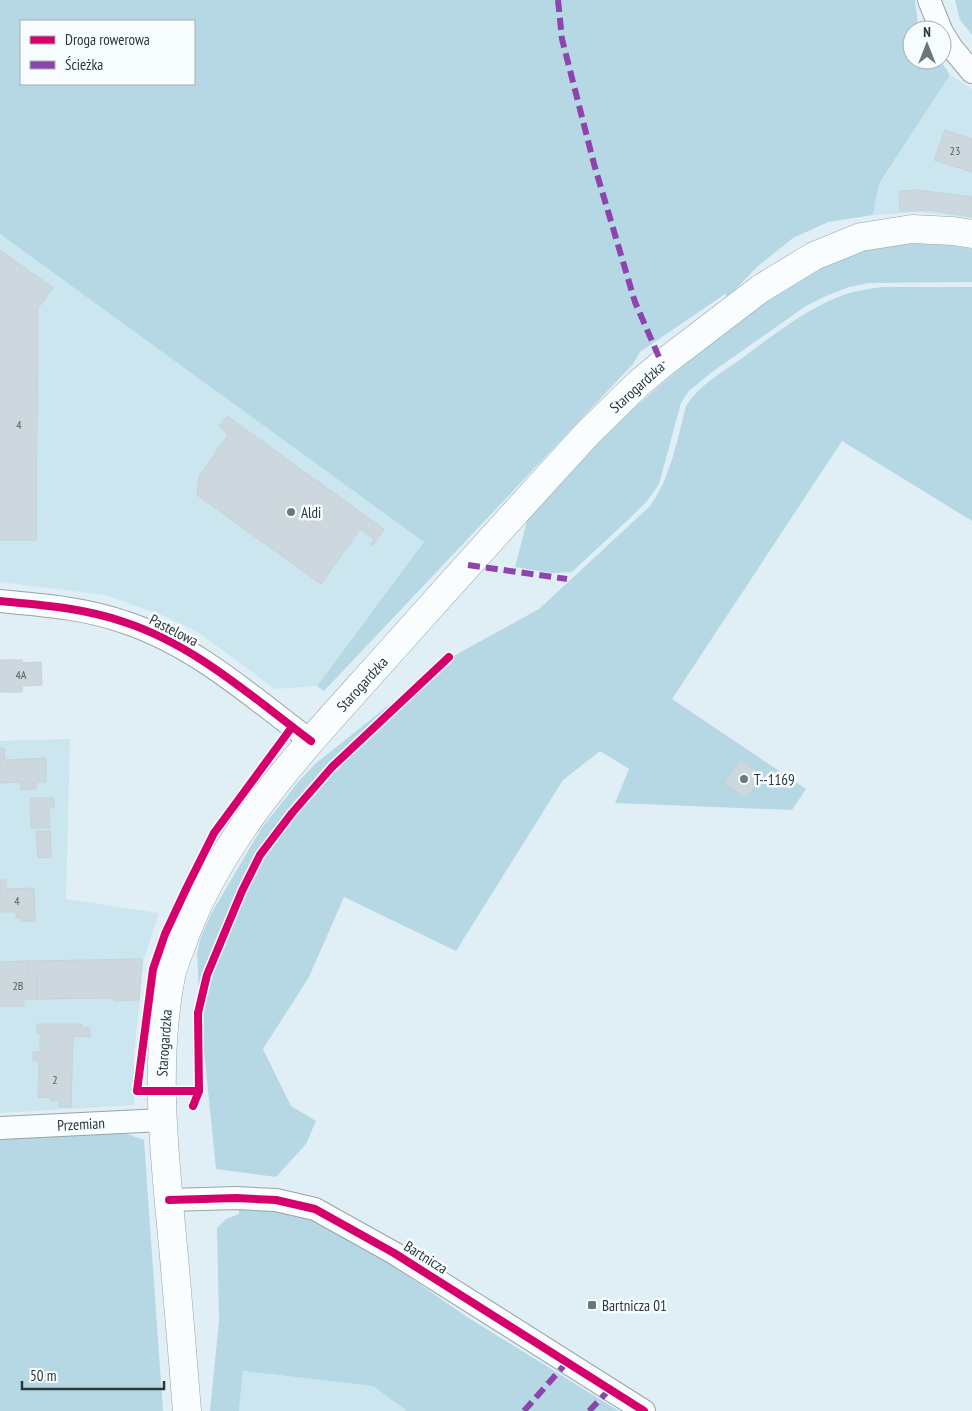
<svg xmlns="http://www.w3.org/2000/svg" width="972" height="1411" font-family="'PT Sans Narrow',sans-serif">
<rect width="100%" height="100%" fill="#e0eff5"/>
<g fill="#cbe6ef">
<path d="M950,75l22,14v129l-54,-6 -45,3 6,-30z"/>
<path d="M0,234l425,308 -108,144 -42,3 -76,-56 -35,-17 -59,-21 -105,-13z"/>
<path d="M70,739l-4,160 93,14 -15,46 -10,96v50l-134,8v-372z"/>
<path d="M243,1371l130,15 34,25h-168z"/>
</g>
<g fill="#b6d8e5" fill-rule="evenodd">
<path d="M0,0h915l3,25 3,5h-9v30h28l10,15 -71,109 -6,31 -45,7 -35,16 -35,28 -30,31 -3,-3 -85,58 -7,12 -309,327 -7,-5 107,-144 -424,-308zM21,21h173v63h-173z"/>
<path d="M955,0h17v35l-12,-15z"/>
<path d="M909,243l34,1 29,5v33l-104,1 -19,4 -23,9 -20,10 -94,66 -23,19 -8,12 -22,81 -12,17 -16,16 -59,55 -20,1 -37,-6 13,-50 78,-85 120,-103 52,-38 44,-24 30,-13 27,-7z"/>
<path d="M883,287h89v234l-130,-80 -170,258 134,90 -14,21 -177,-7 14,-34 -29,-18 -37,29 -107,171 -112,-54 -35,80 -46,72 28,57 25,15 -10,23 -30,33 -60,-8 -16,-157 -3,-59 4,-16 10,-23 50,-85 38,-48 16,-17 124,-99 20,-12 80,-44 111,-103c21,-30 27,-65 36,-100 13,-21 35,-33 55,-47 31,-23 61,-47 97,-62 14,-6 30,-8 45,-10z"/>
<path d="M116,1130l28,10 19,271h-163v-275z"/>
<path d="M263,1209l39,6 30,13 63,39 72,50 152,94h-212l-34,-25 -130,-15 -4,40h-29l9,-91 -2,-92 9,-9 13,-5v-4z"/>
</g>
<g fill="#ccd8dd" stroke="#c6d2d7">
<path d="M945,130l27,9v33l-38,-12z"/>
<path d="M917,190l55,7v20l-43,-7 -29,1 -1,-20z"/>
<path d="M0,250l53,38 -15,20 -2,232h-36z"/>
<path d="M227,416l157,113 -11,16 -2,-1 3,-5 -14,-10 -39,55 -124,-89 2,-19 29,-41 -9,-9z"/>
<path d="M0,660h22v3l19,-1 1,23 -20,1v6h-22z"/>
<path d="M0,748h4l1,12 41,-2v24h-10v7l-15,1v-8l-21,1z"/>
<path d="M740,760l22,15 -15,23 -22,-15z"/>
<path d="M30,798h24v10h-5l1,20h-19z"/>
<path d="M36,831h14l1,26 -13,1z"/>
<path d="M0,880h6v9l28,-1 1,33h-14v-3h-5v-6h-16z"/>
<path d="M142,959l-3,41 -25,1v-3l-77,1v-27h-9v-11z"/>
<path d="M28,961v11h9v27h-13v7h-24v-44z"/>
<path d="M37,1024h45v4h8v9l-17,-1 -2,71h-12v-6h-8v-3l-13,-1 1,-36h-6v-9h7v-19h-3z"/>
</g>
<g fill="none" stroke-linecap="round" stroke-linejoin="round">
<g stroke="#98a4a9" stroke-width="24">
<g id="minor">
<path d="M929,0l12,30"/>
<path d="M942,32l10,16 20,24"/>
<path d="M0,601c42,4 84,7 124,21 71,23 128,75 187,119"/>
<path d="M0,1128l162,-8"/>
<path d="M169,1200l67,-2 40,2 39,9 79,44 250,158"/>
</g>
</g>
<g stroke="#98a4a9" stroke-width="29">
<path id="major" d="M187,1411c-5,-62 -10,-124 -16,-186 -8,-83 -16,-167 0,-249 2,-11 7,-21 11,-32 39,-113 131,-205 209,-293 65,-73 131,-146 197,-218l50,-49 24,-20 98,-75 54,-33 47,-19 51,-8 41,2 19,3"/>
</g>
<use href="#minor" stroke="#fafdfe" stroke-width="22"/>
<use href="#major" stroke="#fafdfe" stroke-width="28"/>
<g stroke="#8e44ad" stroke-width="6" stroke-dasharray="12 6" stroke-linecap="butt">
<path d="M558,0l4,39 32,125 41,138 27,62"/>
<path d="M468,565l99,14"/>
<path d="M524,1411l43,-49"/>
<path d="M589,1411l21,-22"/>
</g>
<g stroke="#f7fcfe" stroke-width="11">
<g id="cycleway">
<path d="M0,601c42,4 84,7 124,21 71,23 128,75 187,119"/>
<path d="M199,1091h-62l16,-122 12,-35 22,-47 27,-54 78,-106"/>
<path d="M193,1106l6,-15 -1,-78 9,-38 35,-84 18,-36 32,-42 40,-46 117,-110"/>
<path d="M169,1200l67,-2 40,2 39,9 79,44 250,158"/>
</g>
</g>
<use href="#cycleway" stroke="#d6006c" stroke-width="8"/>
</g>
<g fill="#6b777c" stroke="#f7fcfe" stroke-width="2">
<circle cx="291" cy="512" r="5"/>
<circle cx="744" cy="779" r="5"/>
<rect x="587" y="1300" width="10" height="10" rx="2.5"/>
</g>
<g text-anchor="middle" dominant-baseline="central" stroke-width="5" stroke-linejoin="round" paint-order="stroke">
<g font-size="12" fill="#566165">
<text x="955" y="150">23</text>
<text x="19" y="424">4</text>
<text x="21" y="674">4A</text>
<text x="17" y="900">4</text>
<text x="18" y="985">2B</text>
<text x="55" y="1079">2</text>
</g>
<g font-size="15" fill="#2c373b" stroke="#f7fcfe">
<text transform="translate(637 387) rotate(-42)">Starogardzka</text>
<text transform="translate(174 630) rotate(27)">Pastelowa</text>
<text transform="translate(362 684) rotate(-48)">Starogardzka</text>
<text transform="translate(164 1043) rotate(-86)">Starogardzka</text>
<text transform="translate(81 1124) rotate(-3)">Przemian</text>
<text transform="translate(426 1257) rotate(32)">Bartnicza</text>
</g>
<g font-size="15" fill="#2c373b" stroke="#f7fcfe" text-anchor="start">
<text x="301" y="512">Aldi</text>
<text x="754" y="779">T--1169</text>
<text x="602" y="1305">Bartnicza 01</text>
</g>
</g>
<rect x="20" y="20" width="175" height="65" fill="#f7fcfe" stroke="#a6adb0"/>
<rect x="30" y="36" width="25" height="8" fill="#d6006c" stroke="#a6adb0"/>
<text x="65" y="45" font-size="15" fill="#2c373b">Droga rowerowa</text>
<rect x="30" y="61" width="25" height="8" fill="#8e44ad" stroke="#a6adb0"/>
<text x="65" y="70" font-size="15" fill="#2c373b">Ścieżka</text>
<g transform="translate(927 45)"><circle r="24" fill="#f7fcfe" stroke="#a6adb0"/>
<path d="M0-4L9 19L0 12L-9 19Z" fill="#6b777c"/>
<text y="-8" font-size="14" font-weight="bold" text-anchor="middle" fill="#2c373b">N</text>
</g>
<path d="M22 1381v8h142v-8" fill="none" stroke="#2c373b" stroke-width="2.5"/>
<text x="30" y="1381" font-size="15" fill="#2c373b" stroke="#f7fcfe" stroke-width="4" paint-order="stroke">50 m</text>
</svg>
